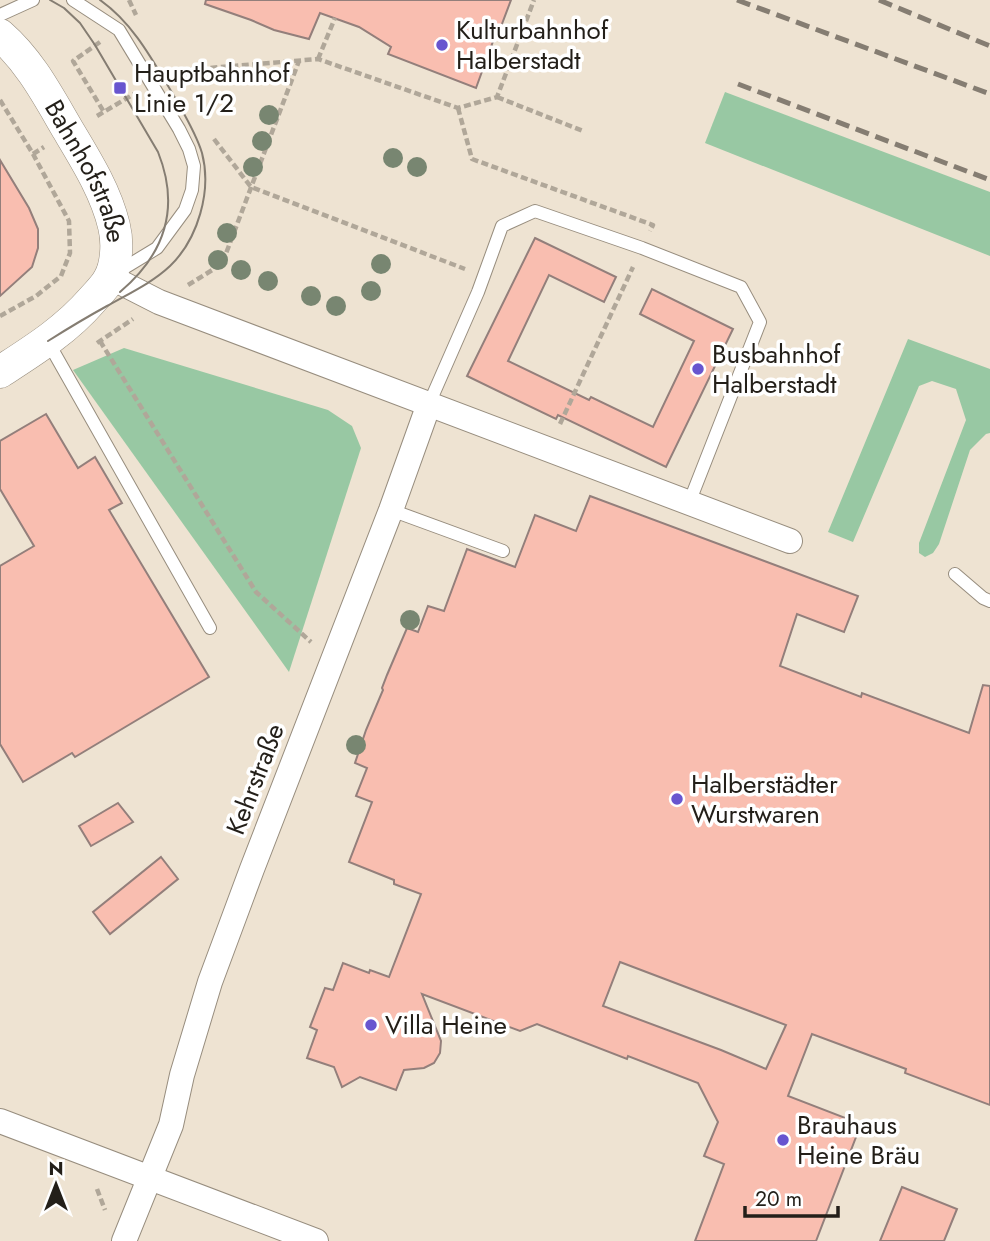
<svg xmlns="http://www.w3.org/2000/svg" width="990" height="1241" font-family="Jost,sans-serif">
<rect width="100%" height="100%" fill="#eee3d2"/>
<g fill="#98c8a3">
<path d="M725,92l265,100v64l-285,-113z"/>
<path d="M908,339l82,30v64l-4,1 -16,16 -31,94 -6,9 -8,4 -6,-4v-10l47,-123 -10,-31 -24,-8 -13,5 -66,156 -25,-10z"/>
<path d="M124,348l204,62 24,16 9,22 -72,224 -216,-302z"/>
</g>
<g fill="#f9beb0" stroke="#937f7b" stroke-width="2" fill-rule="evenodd">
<path d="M206,0h305l-14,37 -2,-1 -19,52 -88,-34 3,-7 -32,-20 -39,-14 -11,26 -35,-9 -23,-10 -46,-16z"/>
<path d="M0,160l29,48 9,21v19l-6,19 -32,29z"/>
<path d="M535,238l81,39 -12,25 -55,-27 -41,86 81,39 2,-3 62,30 41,-86 -54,-27 12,-25 81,40 -67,138 -108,-52 -2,4 -89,-43z"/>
<path d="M46,414l32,54 17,-11 27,46 -13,7 100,167 -134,80 -3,-4 -49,29 -23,-38v-178l34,-20 -34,-57v-48z"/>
<path d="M590,496l268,100 -14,36 -47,-18 -17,52 81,31 1,-4 107,40 14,-48 7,1v419l-85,-32 1,-4 -94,-35 -24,62 73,28 -45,117h-121l29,-77 -20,-8 14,-34 -20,-39 -70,-27 -1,3 -90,-35 -17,7 -98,-37 19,47 -1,12 -6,10 -10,5 -20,2 -8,20 -36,-13 -18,10 -8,-20 -27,-9 10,-28 -7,-3 15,-39 8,2 10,-27 26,10 1,-3 19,7 32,-83 -27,-10v-4l-45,-18 23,-60 -16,-6 11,-28 -12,-5 11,-33 17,-40 -1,-2 5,-13 20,-47 11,4 10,-26 16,5 23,-62 48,18 20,-52 41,16zM620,962l166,63 -20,44 -45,-19 -118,-44z"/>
<path d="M118,803l15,19 -42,24 -12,-20z"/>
<path d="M161,857l17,22 -68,55 -17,-22z"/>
<path d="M902,1187l55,22 -13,32h-64z"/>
</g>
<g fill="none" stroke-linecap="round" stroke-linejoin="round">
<g stroke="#978d7e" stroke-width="14">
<g id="service">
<path d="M73,0l46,30 60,99 10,20 5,17 -2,24 -7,20 -28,38 -41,25"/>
<path d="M0,15l33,-15"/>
<path d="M48,342l162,286"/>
<path d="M429,404l49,-112 24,-66 33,-15 107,37 99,39 19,35 -71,181"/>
<path d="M391,510l112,41"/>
<path d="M955,574l28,24 7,3"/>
</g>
</g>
<g stroke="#978d7e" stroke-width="26">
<g id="minor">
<path d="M110,277l49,25 631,239"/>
<path d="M0,1121l316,120"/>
<path d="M124,1241l47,-116 11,-50 28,-93 42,-113 139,-359 38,-106"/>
</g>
</g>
<g stroke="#978d7e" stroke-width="33">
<g id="tertiary">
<path id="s1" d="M0,35c30,26 48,61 68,95 18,30 38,62 46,96 4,16 3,39 -5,53 -4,8 -11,14 -17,21 -26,30 -58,50 -92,72"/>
</g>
</g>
<g stroke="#b0a799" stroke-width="4.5" stroke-dasharray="7 3.5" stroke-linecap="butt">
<path d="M129,0l7,15"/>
<path d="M100,42l-27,19 31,51"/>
<path d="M318,59l17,-41"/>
<path d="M169,73l4,-2 145,-12 140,49 39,-11 37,-97"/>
<path d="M497,97l86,34"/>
<path d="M0,100l33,54 36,67 1,32 -9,23 -25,20 -36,20"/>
<path d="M458,108l14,51 181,66 -3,6"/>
<path d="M97,116l37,-22"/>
<path d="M214,139l37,48 214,82"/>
<path d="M33,154l11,-7"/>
<path d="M188,285l34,-21 77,-203"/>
<path d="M100,341l156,251 55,50"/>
<path d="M97,343l36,-24"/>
<path d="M560,424l73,-157"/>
<path d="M97,1189l8,21"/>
</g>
<use href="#service" stroke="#fff" stroke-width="12"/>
<use href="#minor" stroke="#fff" stroke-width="24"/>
<use href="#tertiary" stroke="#fff" stroke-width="32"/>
<g stroke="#857d72" stroke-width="2">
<path d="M50,0l14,8 16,15 15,22 63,107c22,55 7,102 -38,140"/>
<path d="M48,341c19,-12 39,-24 59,-35 21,-12 45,-23 63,-40 28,-27 42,-75 32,-113 -6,-20 -18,-39 -28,-57 -21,-35 -40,-72 -74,-96"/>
</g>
<g stroke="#857d72" stroke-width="5" stroke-dasharray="14 7" stroke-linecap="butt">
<path d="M737,0l253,94"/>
<path d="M879,0l111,46"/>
<path d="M738,84l252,96"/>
</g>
</g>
<g fill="#788671">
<circle cx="269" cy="115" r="10"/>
<circle cx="262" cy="141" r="10"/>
<circle cx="393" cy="158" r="10"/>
<circle cx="253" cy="167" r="10"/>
<circle cx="417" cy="167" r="10"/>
<circle cx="227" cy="233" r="10"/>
<circle cx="218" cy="260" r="10"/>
<circle cx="381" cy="264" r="10"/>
<circle cx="241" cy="270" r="10"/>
<circle cx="268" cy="281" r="10"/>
<circle cx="371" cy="291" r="10"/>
<circle cx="311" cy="296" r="10"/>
<circle cx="336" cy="306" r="10"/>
<circle cx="410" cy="620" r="10"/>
<circle cx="356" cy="745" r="10"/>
</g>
<g fill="#6855cf" stroke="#fff" stroke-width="2.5">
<circle cx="442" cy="45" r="7"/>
<rect x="113" y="81" width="14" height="14" rx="3.5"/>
<circle cx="698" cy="369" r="7"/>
<circle cx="677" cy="799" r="7"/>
<circle cx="371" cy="1025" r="7"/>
<circle cx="783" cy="1140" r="7"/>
</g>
<g text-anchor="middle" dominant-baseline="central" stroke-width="7" stroke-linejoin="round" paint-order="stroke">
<g font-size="26" fill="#231f19" stroke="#fff" text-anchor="start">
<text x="456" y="30">Kulturbahnhof<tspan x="456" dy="30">Halberstadt</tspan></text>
<text x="134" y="73">Hauptbahnhof<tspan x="134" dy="30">Linie 1/2</tspan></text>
<text x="712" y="354">Busbahnhof<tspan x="712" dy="30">Halberstadt</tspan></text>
<text x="691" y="784">Halberstädter<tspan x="691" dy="30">Wurstwaren</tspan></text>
<text x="385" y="1025">Villa Heine</text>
<text x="797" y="1125">Brauhaus<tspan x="797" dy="30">Heine Bräu</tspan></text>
</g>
<g font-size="26" fill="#231f19" stroke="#fff">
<text stroke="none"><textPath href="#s1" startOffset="163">Bahnhofstraße</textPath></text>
<text transform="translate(255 779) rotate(-69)">Kehrstraße</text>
</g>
</g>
<g transform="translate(56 1185)" stroke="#ffffff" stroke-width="5" paint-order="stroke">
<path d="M0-5L12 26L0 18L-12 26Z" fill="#231f19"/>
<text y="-10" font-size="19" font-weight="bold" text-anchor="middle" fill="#231f19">N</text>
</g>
<path d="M745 1206v10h93v-10" fill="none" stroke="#231f19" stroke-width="3.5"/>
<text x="755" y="1206" font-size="21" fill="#231f19" stroke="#ffffff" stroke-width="5" paint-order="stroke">20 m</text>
</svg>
